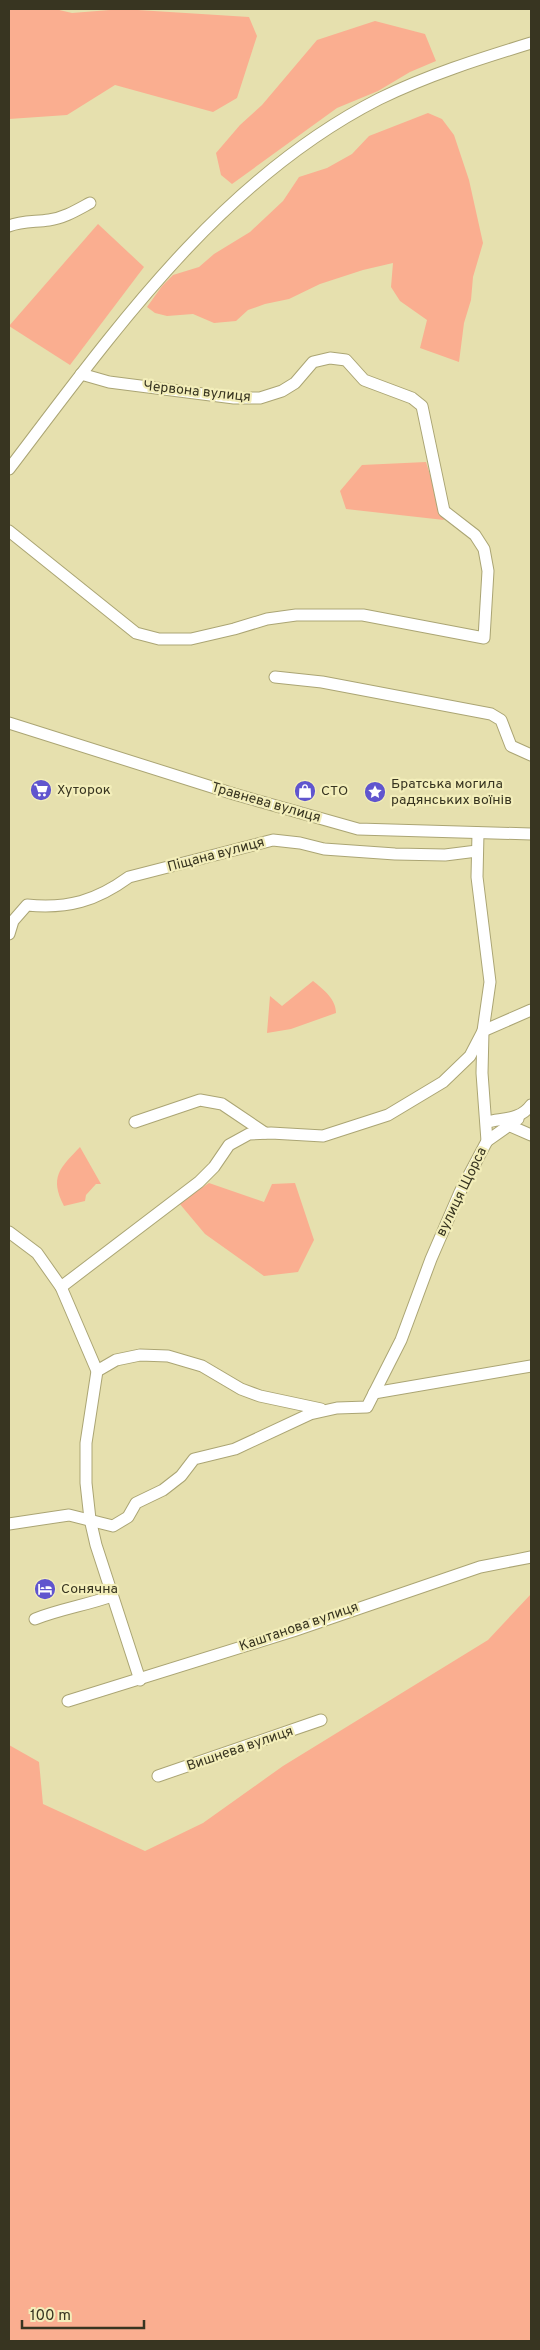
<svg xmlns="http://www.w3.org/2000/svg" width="540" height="2350" font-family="Overpass,sans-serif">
<rect width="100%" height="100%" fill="#e6e0ae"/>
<g fill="#faae90">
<path d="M9,9h46l17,4 50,-4 127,8 8,19 -20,62 -24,14 -98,-27 -48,30 -58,4z"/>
<path d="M375,21l50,13 11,27 -26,11 -32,19 -41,17 -105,76 -11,-9 -5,-22 24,-28 22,-20 55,-65z"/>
<path d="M428,113l14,6 12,16 15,45 14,63 -10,34 -2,23 -7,23 -5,39 -39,-14 7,-28 -27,-19 -9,-14 2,-24 -30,7 -43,14 -31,15 -24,5 -17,6 -12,11 -22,2 -21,-9 -26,2 -12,-3 -8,-6 15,-21 11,-11 26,-8 15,-13 36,-22 33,-31 16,-24 28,-9 25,-14 17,-18z"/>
<path d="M98,224l46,43 -74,98 -61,-39z"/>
<path d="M426,462l18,58 -98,-11 -6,-18 22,-26z"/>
<path d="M313,981c10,8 23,18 23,32l-45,16 -24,4 3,-37 12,10z"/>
<path d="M80,1147l21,37h-5l-10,11 -1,6 -21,5c-15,-29 -4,-38 16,-59z"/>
<path d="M209,1183l55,19 8,-18 23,-1 19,57 -16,32 -34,4 -59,-42 -26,-31z"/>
<path d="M531,1594v747h-522v-596l30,17 4,42 102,47 58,-28 80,-57 205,-126z"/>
</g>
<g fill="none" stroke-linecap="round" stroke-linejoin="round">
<g stroke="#aba574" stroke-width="13">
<g id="minor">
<path d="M9,226c12,-5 26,-4 40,-6 15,-2 28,-10 41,-17"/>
<path d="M9,469c105,-138 211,-289 370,-370 49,-24 100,-40 152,-56"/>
<path d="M9,531l127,102 23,6h32l43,-10 33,-10 29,-4h67l121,23 4,-67 -4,-22 -9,-14 -31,-24 -22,-105 -10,-8 -48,-18 -18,-20 -16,-2 -17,4 -18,21 -13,8 -22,7h-26l-125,-16 -28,-8"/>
<path d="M275,677l47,5 169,32 10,6 10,26 20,9"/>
<path d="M9,723l225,71 124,35 173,5"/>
<path d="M9,934l4,-13 14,-16c41,4 69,-4 102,-28l144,-37 27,3 24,6 71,5 50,1 32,-4"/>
<path d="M135,1122l65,-22 22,4 43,29"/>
<path d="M487,1122c17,-4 33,-2 44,-17"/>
<path d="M508,1125l23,10"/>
<path d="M487,1141l31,-22"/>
<path d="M9,1232l28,21 24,34 36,84 -11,72v40l4,36 6,26 44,135"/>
<path d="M61,1287l138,-105 15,-15 15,-22 20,-11 22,-1 52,3 65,-21 55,-33 27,-26 13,-25 48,-21"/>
<path d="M97,1371l19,-11 24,-5 28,1 34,10 39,23 19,7 61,13"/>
<path d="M374,1393l157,-27"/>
<path d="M9,1524l60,-9 44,11 15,-9 8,-14 27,-13 18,-14 13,-17 41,-10 75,-35 27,-6 30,-1 34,-67 30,-81 29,-67 27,-51 -5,-68 1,-42 7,-49 -13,-105 1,-44"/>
<path d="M35,1619c25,-10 52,-14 77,-23"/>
<path d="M68,1701l225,-70 187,-64 51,-10"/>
<path d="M158,1776l163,-56"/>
</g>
</g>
<use href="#minor" stroke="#fff" stroke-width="11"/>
</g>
<defs>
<g id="supermarket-disc" transform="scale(1.125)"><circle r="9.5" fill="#6055ce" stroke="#f3eeba"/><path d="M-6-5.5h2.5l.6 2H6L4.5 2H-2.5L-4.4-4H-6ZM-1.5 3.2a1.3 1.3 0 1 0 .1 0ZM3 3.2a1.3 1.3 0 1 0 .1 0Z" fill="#fff"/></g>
<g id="shop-disc" transform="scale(1.125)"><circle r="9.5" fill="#6055ce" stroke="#f3eeba"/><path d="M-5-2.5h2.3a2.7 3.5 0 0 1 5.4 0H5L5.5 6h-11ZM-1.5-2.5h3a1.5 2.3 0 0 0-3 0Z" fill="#fff"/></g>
<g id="sight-disc" transform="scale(1.125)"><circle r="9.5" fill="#6055ce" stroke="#f3eeba"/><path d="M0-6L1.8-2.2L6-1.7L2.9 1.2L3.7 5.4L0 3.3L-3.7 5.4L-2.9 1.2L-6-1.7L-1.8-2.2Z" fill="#fff"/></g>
<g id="hotel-disc" transform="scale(1.125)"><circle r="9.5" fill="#6055ce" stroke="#f3eeba"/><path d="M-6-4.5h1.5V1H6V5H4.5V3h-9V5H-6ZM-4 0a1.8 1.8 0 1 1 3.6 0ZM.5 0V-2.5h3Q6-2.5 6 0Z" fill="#fff"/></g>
</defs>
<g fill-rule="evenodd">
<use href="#supermarket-disc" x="41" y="790"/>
<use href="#shop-disc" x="305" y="791"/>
<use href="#sight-disc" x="375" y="792"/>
<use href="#hotel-disc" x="45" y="1589"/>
</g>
<g text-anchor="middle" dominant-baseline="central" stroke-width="4.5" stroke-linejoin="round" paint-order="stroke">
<g font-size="14" fill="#383521" stroke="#f3eeba">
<text transform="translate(197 392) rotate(6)">Червона вулиця</text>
<text transform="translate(266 803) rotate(16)">Травнева вулиця</text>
<text transform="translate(216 855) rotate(-15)">Піщана вулиця</text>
<text transform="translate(462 1192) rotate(-64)">вулиця Щорса</text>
<text transform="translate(299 1627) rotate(-19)">Каштанова вулиця</text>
<text transform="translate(240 1749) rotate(-19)">Вишнева вулиця</text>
</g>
<g font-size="14" fill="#383521" stroke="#f3eeba" text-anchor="start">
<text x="391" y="784">Братська могила<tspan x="391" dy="16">радянських воїнів</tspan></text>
<text x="57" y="790">Хуторок</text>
<text x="321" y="791">СТО</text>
<text x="61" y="1589">Сонячна</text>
</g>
</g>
<rect width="540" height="2350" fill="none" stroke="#383521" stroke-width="20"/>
<path d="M22 2320v8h122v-8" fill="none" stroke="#383521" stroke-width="2.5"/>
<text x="30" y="2320" font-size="15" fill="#383521" stroke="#f3eeba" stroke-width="4" paint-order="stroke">100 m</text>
</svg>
